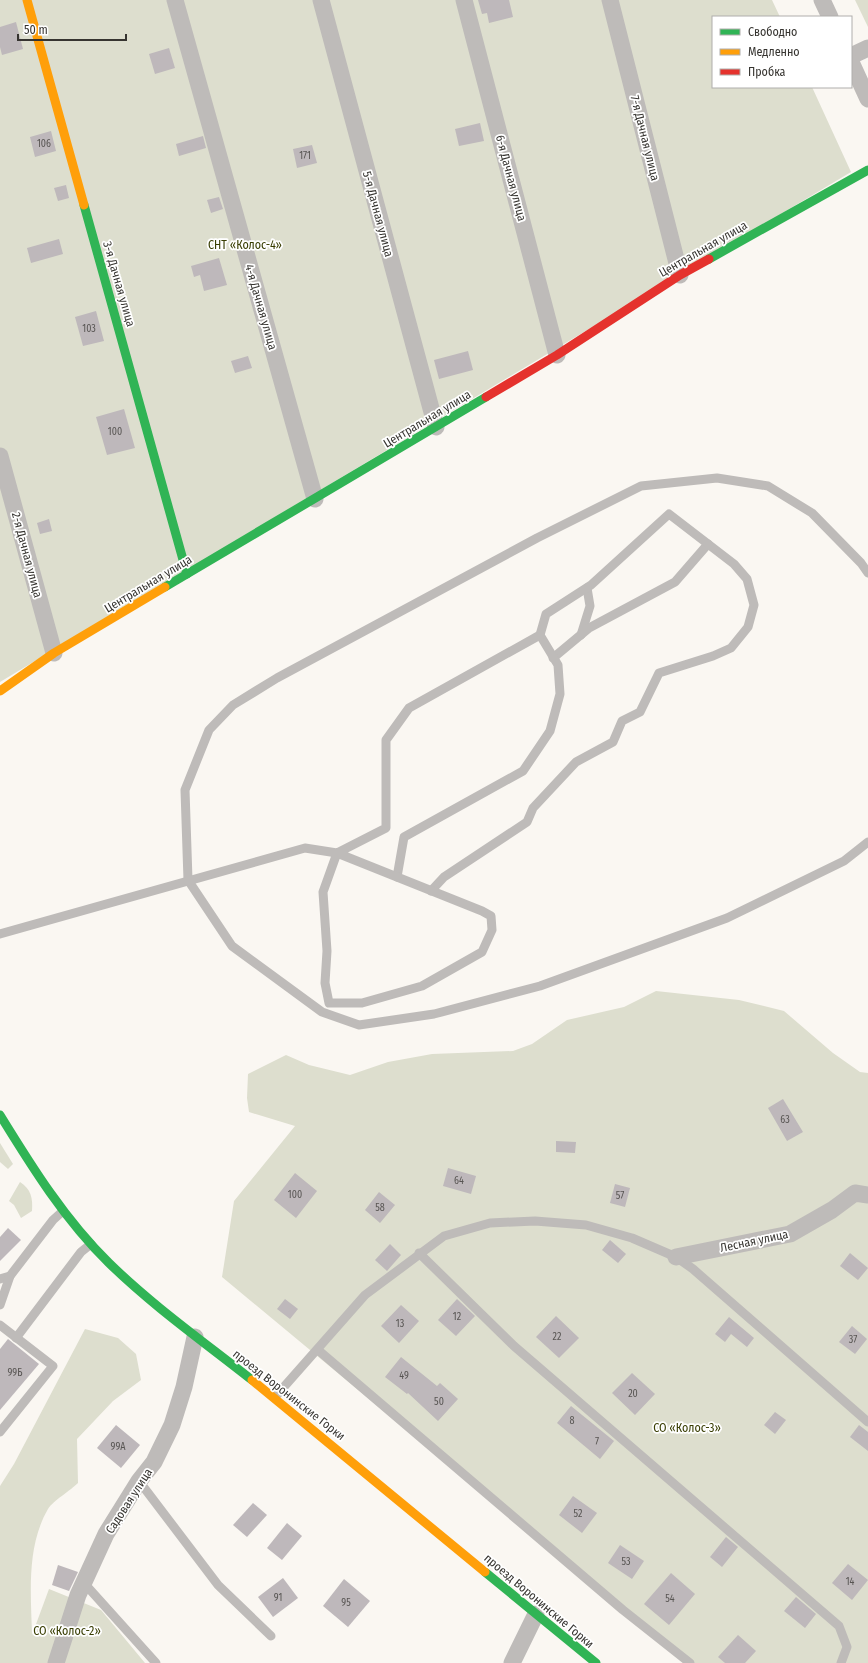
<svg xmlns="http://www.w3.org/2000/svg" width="868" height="1663" font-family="'Fira Sans Condensed',sans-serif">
<rect width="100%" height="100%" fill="#faf7f2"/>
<g fill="#dddece">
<path d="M0,0h772l8,17h-67v70h99l39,85 -851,510z"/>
<path d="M855,0h13v27z"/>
<path d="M656,991l83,9 45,11 49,42 27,19 8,1v590h-181l-465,-386 12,-76 61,-75 -46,-14 -2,-14 1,-24 38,-19 23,10 41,10 38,-13 44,-8 81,-3 19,-7 35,-24 57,-13z"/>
<path d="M0,1143l13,21 -5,5 -8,-7z"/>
<path d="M20,1182c11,7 13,16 12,29l-11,7 -7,-13 -5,-4z"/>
<path d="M85,1329l33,9 18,16 5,26 -28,21 -36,38 1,44c-7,7 -25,18 -30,26 -22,38 -17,85 -16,126l17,-46 52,21 44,53h-145v-177l14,-22z"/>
</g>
<g fill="#beb8bb">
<path d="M478,0h31l4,17 -24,6 -2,-10 -5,1z"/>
<path d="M16,22l7,27 -21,6 -2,-8v-20z"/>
<path d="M169,48l6,20 -20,6 -6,-20z"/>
<path d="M480,123l4,18 -25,5 -4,-17z"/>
<path d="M51,131l5,20 -21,6 -5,-20z"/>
<path d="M203,136l3,12 -27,8 -3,-12z"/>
<path d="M312,145l5,18 -20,5 -4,-19z"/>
<path d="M66,185l3,13 -11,3 -4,-13z"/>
<path d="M219,197l4,12 -12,4 -4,-13z"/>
<path d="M59,239l4,15 -32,9 -4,-15z"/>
<path d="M219,258l8,27 -23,6 -4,-16 -6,2 -3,-11z"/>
<path d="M96,311l8,30 -21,5 -8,-29z"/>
<path d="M468,351l5,19 -34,9 -5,-19z"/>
<path d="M248,356l4,12 -17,5 -4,-12z"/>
<path d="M124,409l11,39 -28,7 -11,-38z"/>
<path d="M49,519l3,12 -12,3 -3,-11z"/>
<path d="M783,1099l20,33 -16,9 -19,-33z"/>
<path d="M556,1141l20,1 -1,11 -19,-1z"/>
<path d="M448,1168l28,8 -5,18 -28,-8z"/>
<path d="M295,1173l22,18 -21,27 -22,-18z"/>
<path d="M615,1184l15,4 -5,19 -15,-4z"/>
<path d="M379,1192l16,13 -15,18 -15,-13z"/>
<path d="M8,1228l13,12 -21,21v-24z"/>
<path d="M610,1240l16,14 -8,9 -16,-13z"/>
<path d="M390,1244l11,11 -14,16 -12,-11z"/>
<path d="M850,1253l18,15 -10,12 -18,-14z"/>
<path d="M285,1299l13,10 -8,10 -13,-10z"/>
<path d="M457,1299l18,17 -19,20 -18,-16z"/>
<path d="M401,1305l18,16 -20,22 -18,-17z"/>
<path d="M556,1316l23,22 -20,20 -23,-21z"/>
<path d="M729,1317l25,21 -7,9 -16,-13 -6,8 -10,-8z"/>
<path d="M852,1326l15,13 -12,15 -16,-12z"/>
<path d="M8,1339l31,25 -39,46v-61z"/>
<path d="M401,1357l36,29 3,-3 18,16 -20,22 -30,-28 -1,1 -22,-17z"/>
<path d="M632,1373l23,21 -20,21 -23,-22z"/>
<path d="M571,1406l43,35 -14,18 -43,-36z"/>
<path d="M775,1412l11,8 -11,14 -11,-9z"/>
<path d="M116,1425l24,20 -19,23 -24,-20z"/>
<path d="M859,1425l9,7v19l-18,-14z"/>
<path d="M573,1496l24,17 -15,20 -23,-18z"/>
<path d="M253,1503l14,12 -20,22 -14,-12z"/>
<path d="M287,1523l15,13 -20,24 -15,-12z"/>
<path d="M726,1537l12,10 -16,20 -12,-10z"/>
<path d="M620,1545l24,16 -12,18 -24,-16z"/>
<path d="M848,1564l20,16 -16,20 -20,-17z"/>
<path d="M58,1565l20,7 -9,19 -17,-6z"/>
<path d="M671,1573l24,21 -26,31 -25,-21z"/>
<path d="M283,1578l15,20 -25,19 -15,-20z"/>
<path d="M344,1579l26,22 -22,26 -25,-21z"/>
<path d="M796,1597l20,17 -11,14 -21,-17z"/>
<path d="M738,1635l18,16 -11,12h-20l-7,-6z"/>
</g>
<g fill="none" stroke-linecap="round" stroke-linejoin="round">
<g stroke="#bebbb9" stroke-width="9">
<path d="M868,573l-7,-10 -49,-50 -44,-27 -51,-8 -76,8 -104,52 -260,140 -44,27 -24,25 -24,60 3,90 44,66 90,66 37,13 75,-11 106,-28 187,-68 117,-57 24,-19"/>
<path d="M581,635l9,-29 -3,-18"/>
<path d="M553,658l36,-30 86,-46 33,-38"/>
<path d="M397,877l7,-40 119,-66 27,-40 10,-37 -2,-29 -18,-30 6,-21 45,-29 78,-71 65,50 13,15 7,26 -6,22 -17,21 -18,8 -54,17 -19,39 -18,9 -9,21 -37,20 -43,46 -6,14 -83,55 -13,14"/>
<path d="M0,934l305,-86 32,5 145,58 9,5 1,14 -10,22 -60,34 -60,17h-33l-4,-20 2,-32 -4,-59 14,-39 49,-25v-88l23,-32 131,-73"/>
<path d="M419,1253l95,93 325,280 8,21 -6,16"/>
<path d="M0,1279l10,-3"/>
<path d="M0,1305l10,-29 43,-56 10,-9"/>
<path d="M0,1325l53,41 -53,66"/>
<path d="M16,1338l65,-86 10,-8"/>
<path d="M318,1350l305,260 67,53"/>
<path d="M275,1397l90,-102 79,-59 46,-13 45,-2 51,4 46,13 44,19 17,12 175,153"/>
<path d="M139,1481l79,104 53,51"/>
<path d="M84,1583l72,80"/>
</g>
<g stroke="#bebbb9" stroke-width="17">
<path d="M175,0l140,499"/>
<path d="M321,0l115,427"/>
<path d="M464,0l93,355"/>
<path d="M610,0l70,275"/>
<path d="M822,0l8,17"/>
<path d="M851,56l17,-8"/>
<path d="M851,62l17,37"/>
<path d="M0,456l54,197"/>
<path d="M676,1257l114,-23 42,-24 23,-17 13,2"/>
<path d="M56,1663l22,-68 28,-61 33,-53 15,-19 18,-37 12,-38 11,-50"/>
<path d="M512,1663l24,-49"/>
</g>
<g stroke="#30b455" stroke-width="9">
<path d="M84,205l103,369"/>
<path d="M709,259l159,-89"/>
<path d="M165,587l321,-190"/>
<path d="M0,1115c32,52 65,105 109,148 44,43 95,79 143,117"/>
<path d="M485,1572l111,91"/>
</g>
<g stroke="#ff9f0a" stroke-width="9">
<path d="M27,0l57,205"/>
<path d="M0,691l54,-38 111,-66"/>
<path d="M252,1380l233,192"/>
</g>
<path stroke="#e5322d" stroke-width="9" d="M486,397l71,-42 123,-80 29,-16"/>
</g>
<g text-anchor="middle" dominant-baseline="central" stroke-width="3.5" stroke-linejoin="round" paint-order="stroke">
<g font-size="10" fill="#585553">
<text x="44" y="144">106</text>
<text x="305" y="156">171</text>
<text x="89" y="329">103</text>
<text x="115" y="432">100</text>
<text x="785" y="1120">63</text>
<text x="459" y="1181">64</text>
<text x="295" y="1195">100</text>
<text x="620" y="1196">57</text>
<text x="380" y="1208">58</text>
<text x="457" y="1317">12</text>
<text x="400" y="1324">13</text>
<text x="557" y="1337">22</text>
<text x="853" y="1340">37</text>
<text x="15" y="1373">99Б</text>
<text x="404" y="1376">49</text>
<text x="633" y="1394">20</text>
<text x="439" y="1402">50</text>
<text x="572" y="1421">8</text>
<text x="597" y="1442">7</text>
<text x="118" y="1447">99А</text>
<text x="578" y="1514">52</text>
<text x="626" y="1562">53</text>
<text x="850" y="1582">14</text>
<text x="278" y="1598">91</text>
<text x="670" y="1599">54</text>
<text x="346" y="1603">95</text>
</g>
<g font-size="12" fill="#363430" stroke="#fff">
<text transform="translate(645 138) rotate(76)">7-я Дачная улица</text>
<text transform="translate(511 178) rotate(75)">6-я Дачная улица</text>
<text transform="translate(378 214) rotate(75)">5-я Дачная улица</text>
<text transform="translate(703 249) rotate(-30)">Центральная улица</text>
<text transform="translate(119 284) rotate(74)">3-я Дачная улица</text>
<text transform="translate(261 307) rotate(74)">4-я Дачная улица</text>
<text transform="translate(427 419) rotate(-31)">Центральная улица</text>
<text transform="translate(27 555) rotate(75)">2-я Дачная улица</text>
<text transform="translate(148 584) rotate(-31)">Центральная улица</text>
<text transform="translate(754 1241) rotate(-12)">Лесная улица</text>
<text transform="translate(289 1395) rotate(38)">проезд Воронинские Горки</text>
<text transform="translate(129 1501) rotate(-57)">Садовая улица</text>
<text transform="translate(539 1601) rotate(40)">проезд Воронинские Горки</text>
</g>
<g font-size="12" fill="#383d02" stroke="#fff">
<text x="245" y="245">СНТ «Колос-4»</text>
<text x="687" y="1428">СО «Колос-3»</text>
<text x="67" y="1631">СО «Колос-2»</text>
</g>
</g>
<rect x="712" y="16" width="140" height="72" fill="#ffffff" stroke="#afaeac"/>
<rect x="720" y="29" width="20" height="6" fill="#30b455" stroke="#afaeac"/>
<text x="748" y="36" font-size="12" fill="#363430">Свободно</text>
<rect x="720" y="49" width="20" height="6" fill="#ff9f0a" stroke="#afaeac"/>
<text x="748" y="56" font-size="12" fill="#363430">Медленно</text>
<rect x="720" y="69" width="20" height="6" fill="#e5322d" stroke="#afaeac"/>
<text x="748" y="76" font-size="12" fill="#363430">Пробка</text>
<path d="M18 34v6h108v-6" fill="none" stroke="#363430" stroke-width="2"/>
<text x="24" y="34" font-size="12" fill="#363430" stroke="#ffffff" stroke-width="3" paint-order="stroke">50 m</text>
</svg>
